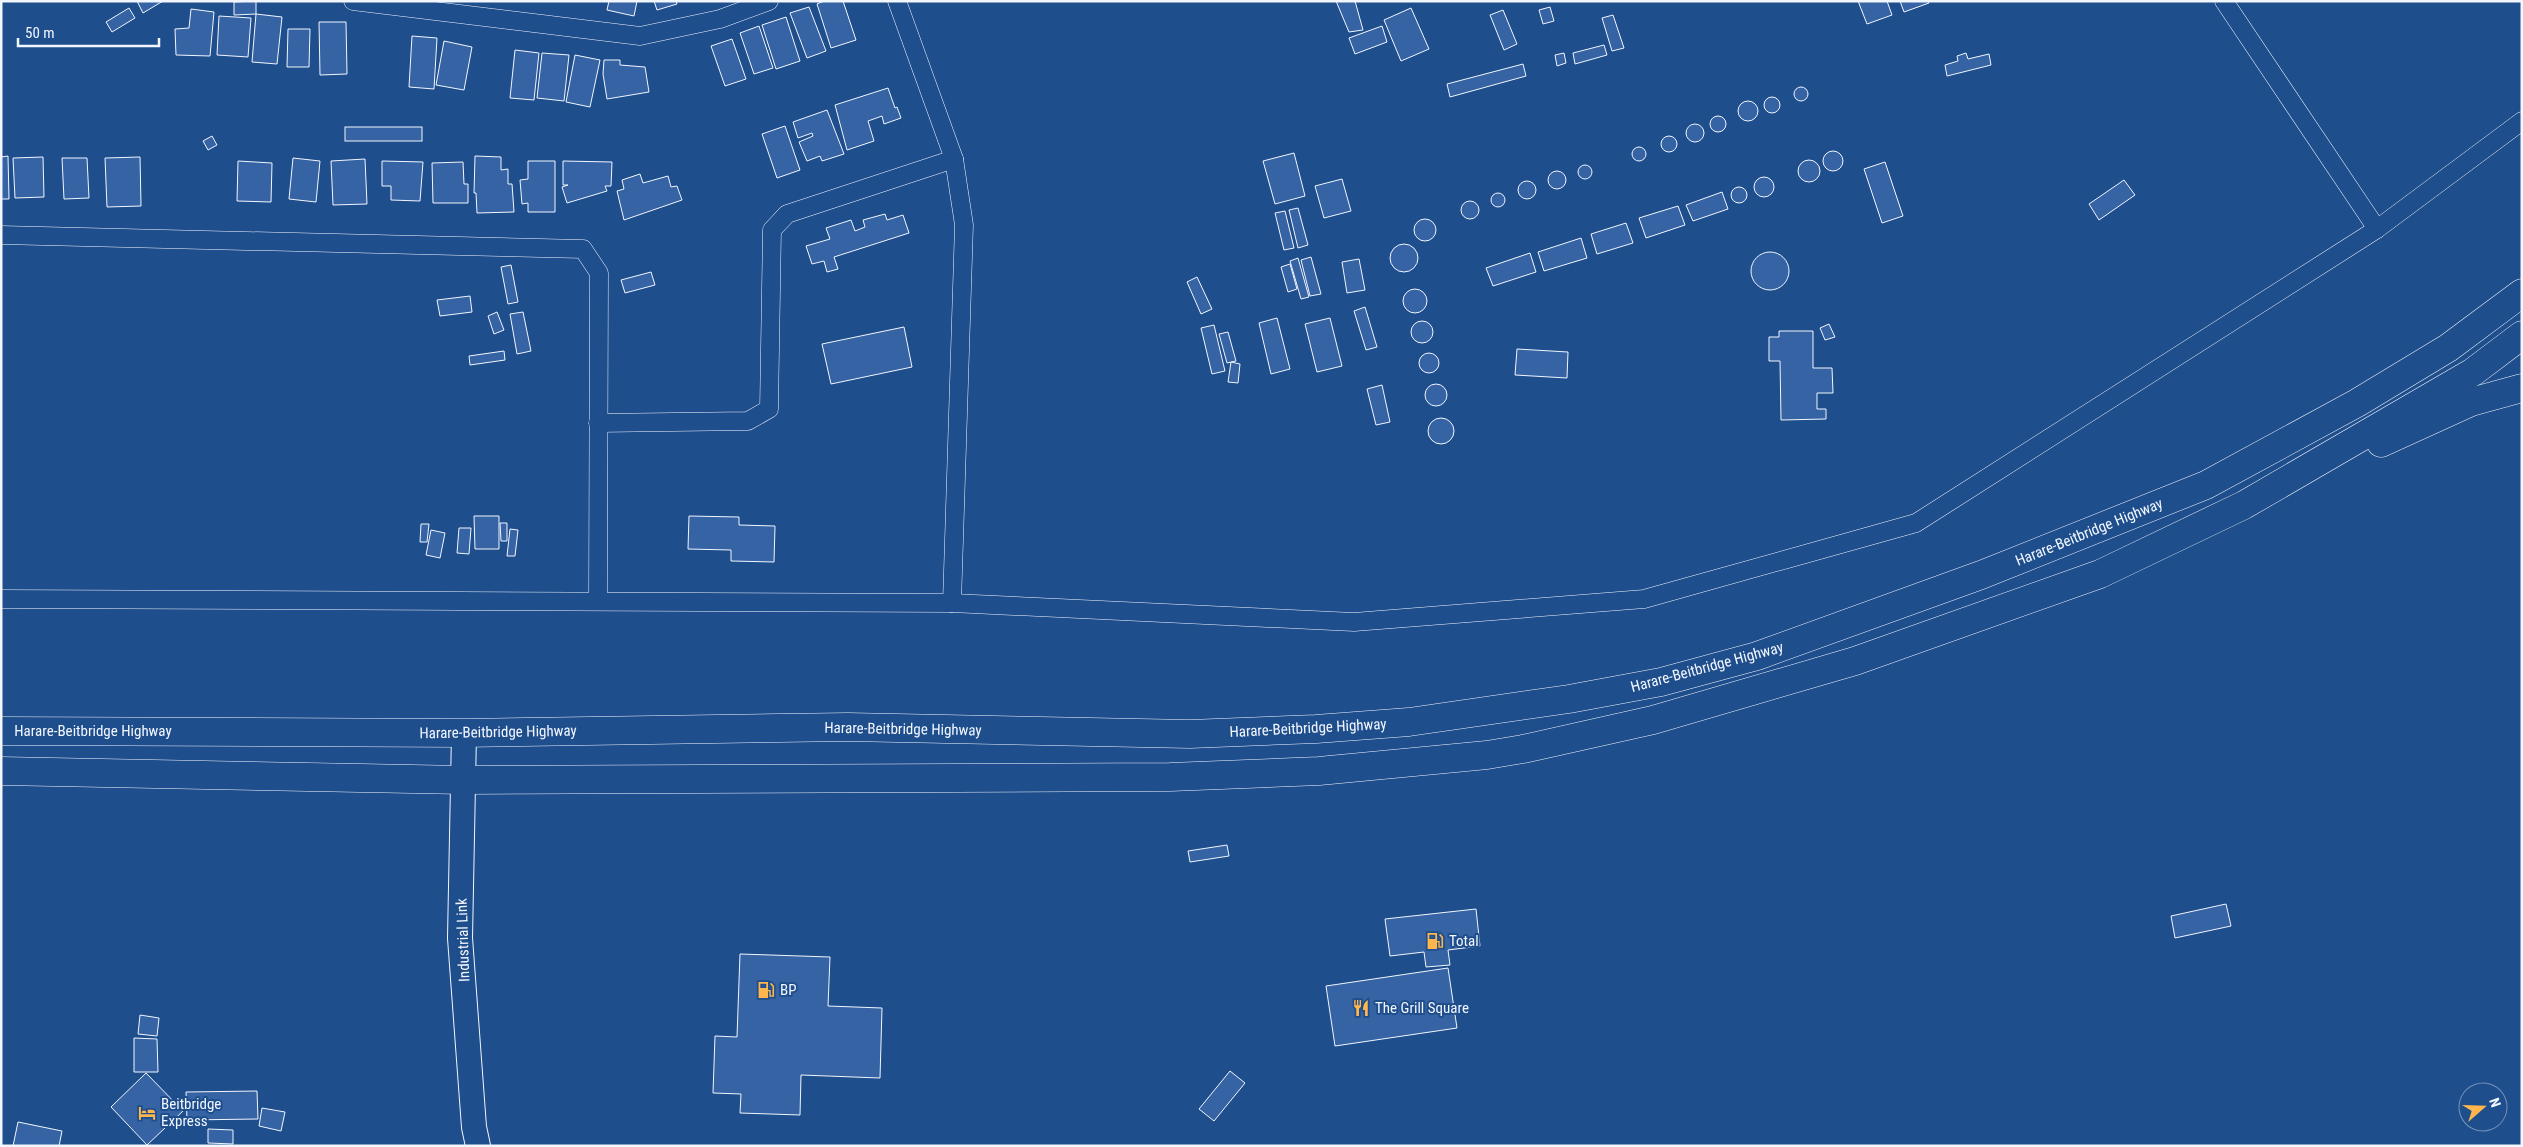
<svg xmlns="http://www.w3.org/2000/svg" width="2523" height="1147" font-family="'Roboto Condensed',sans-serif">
<rect width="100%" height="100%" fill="#1f4e8c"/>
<g fill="#3563a3" stroke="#f2f6ff">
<path d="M137,1h26l-20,12z"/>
<path d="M256,1v13l-22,1v-13z"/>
<path d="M609,1h28l-3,15 -27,-6z"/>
<path d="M654,1h22l1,3 -20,6z"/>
<path d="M824,1h19l13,39 -25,8 -14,-44z"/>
<path d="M1336,1h19l8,29 -14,2z"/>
<path d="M1858,1h29l5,14 -25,9z"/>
<path d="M1900,1h28l1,2 -25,9z"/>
<path d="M809,7l17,44 -19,7 -17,-45z"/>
<path d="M1550,7l4,14 -11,3 -4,-14z"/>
<path d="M129,8l6,10 -23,14 -6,-10z"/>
<path d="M1411,8l18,41 -28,12 -17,-41z"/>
<path d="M191,9l23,3 -4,44 -34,-1 -1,-26 14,-1z"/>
<path d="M1503,10l14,34 -13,6 -14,-35z"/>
<path d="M256,14l26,3 -5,47 -25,-2z"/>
<path d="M1613,15l11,33 -12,3 -10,-33z"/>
<path d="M219,16l32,2 -3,39 -31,-2z"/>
<path d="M786,17l14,44 -24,8 -14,-44z"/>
<path d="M319,22h27l1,52 -27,1z"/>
<path d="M759,26l14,42 -19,6 -14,-41z"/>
<path d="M1382,26l5,16 -32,12 -6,-16z"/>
<path d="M288,29h22l-1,38h-22z"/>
<path d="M412,36l25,2 -3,51 -25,-2z"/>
<path d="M732,39l14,40 -21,7 -14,-40z"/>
<path d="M444,41l28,6 -8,43 -28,-5z"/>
<path d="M1604,45l3,10 -32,9 -2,-11z"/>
<path d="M515,50l24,3 -5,47 -24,-2z"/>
<path d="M542,53l27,2 -5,46 -27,-3z"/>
<path d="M1564,53l2,10 -9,3 -2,-11z"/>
<path d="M1966,53l2,6 21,-5 2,11 -44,11 -2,-11 13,-4 -1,-5z"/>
<path d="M575,55l25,5 -10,47 -24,-5z"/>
<path d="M604,60h16v5l25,2 4,25 -42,7 -4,-25z"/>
<path d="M1523,64l3,12 -76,21 -3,-13z"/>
<circle cx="1801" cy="94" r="7"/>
<path d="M888,88l7,20 2,-1 4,11 -17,6 -2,-8 -14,5 6,20 -27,9 -12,-45z"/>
<circle cx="1772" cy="105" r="8"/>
<circle cx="1748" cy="111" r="10"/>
<path d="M827,110l17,44 -22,7 -2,-5 -13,5 -8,-19 14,-6 -1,-3 -14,5 -5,-16z"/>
<circle cx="1718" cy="124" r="8"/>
<circle cx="1695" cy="133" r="9"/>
<path d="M785,126l15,44 -23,8 -15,-44z"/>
<rect x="345" y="127" width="77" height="14"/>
<circle cx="1669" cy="144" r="8"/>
<path d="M212,136l5,9 -9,5 -5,-9z"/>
<circle cx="1639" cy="154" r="7"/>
<circle cx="1833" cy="161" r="10"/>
<path d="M1294,153l11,43 -30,8 -12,-43z"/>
<path d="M8,156l1,43h-8v-42z"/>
<path d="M475,156l26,1v13l7,-1v15h4l2,28 -37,1 -1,-20h-2z"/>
<path d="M43,157l1,40 -29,1 -2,-40z"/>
<path d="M140,157l1,49 -34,1 -2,-49z"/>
<path d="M62,158h25l2,40 -25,1z"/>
<path d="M293,158l27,3 -4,41 -27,-3z"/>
<path d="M365,159l2,45 -34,1 -2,-44z"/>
<circle cx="1809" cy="171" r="11"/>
<path d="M238,161l34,2 -1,39 -34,-1z"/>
<path d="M382,161l41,1 -3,39 -29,-1v-14h-9z"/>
<path d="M528,161h27v51h-27v-9l-6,1 -2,-24 8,-1z"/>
<path d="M563,161l49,1 -1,24h-6l2,5 -40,12 -5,-16 6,-2h-5z"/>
<path d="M463,162l1,22h4v19h-35l-1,-40z"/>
<path d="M1885,162l18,54 -21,7 -18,-54z"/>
<circle cx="1585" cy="172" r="7"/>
<circle cx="1557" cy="180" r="9"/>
<path d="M640,174l3,9 25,-7 3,11 6,-1 5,14 -58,20 -7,-29 7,-2 -2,-9z"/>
<circle cx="1764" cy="187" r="10"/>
<path d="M1342,179l9,32 -27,7 -9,-32z"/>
<path d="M2124,180l11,15 -36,25 -10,-16z"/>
<circle cx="1527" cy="190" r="9"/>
<circle cx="1739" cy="195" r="8"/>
<path d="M1722,192l6,17 -35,12 -7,-16z"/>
<circle cx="1498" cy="200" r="7"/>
<circle cx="1470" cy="210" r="9"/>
<path d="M1678,206l7,19 -39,13 -7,-20z"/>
<path d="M1298,208l10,37 -10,3 -9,-38z"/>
<path d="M1285,211l9,37 -10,2 -9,-37z"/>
<path d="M885,214l2,6 16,-5 6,18 -75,24 4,12 -11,3 -3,-11 -12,3 -6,-18 24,-7 -4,-11 25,-8 4,11 10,-4 -2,-7z"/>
<circle cx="1425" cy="230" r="11"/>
<path d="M1626,223l7,20 -36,11 -6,-20z"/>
<path d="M1581,238l6,20 -43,13 -6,-19z"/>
<circle cx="1404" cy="258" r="14"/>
<circle cx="1770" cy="271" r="19"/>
<path d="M1530,253l6,19 -43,14 -7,-18z"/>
<path d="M1311,257l10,37 -11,2 -9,-36z"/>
<path d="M1298,258l11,39 -8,2 -11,-38z"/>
<path d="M1359,259l6,31 -18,3 -5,-31z"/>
<path d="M1290,264l7,25 -9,3 -7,-25z"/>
<path d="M511,265l7,37 -10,2 -7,-37z"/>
<path d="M651,272l4,13 -30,8 -4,-13z"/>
<path d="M1197,277l15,32 -11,5 -14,-32z"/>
<circle cx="1415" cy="301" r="12"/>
<path d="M470,296l2,16 -32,4 -3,-16z"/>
<path d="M1365,307l12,40 -11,3 -12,-39z"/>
<path d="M497,312l7,18 -10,4 -6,-18z"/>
<path d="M523,312l8,39 -14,3 -7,-40z"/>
<path d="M1277,318l13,51 -19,5 -12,-51z"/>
<path d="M1330,318l12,48 -25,6 -12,-48z"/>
<circle cx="1422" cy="332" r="11"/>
<path d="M1829,324l6,13 -10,3 -5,-12z"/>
<path d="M1214,325l11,46 -13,3 -11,-46z"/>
<path d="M904,327l8,40 -81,17 -9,-40z"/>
<path d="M1779,331h34v37h19l1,25h-16v16h9v10l-45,1 -1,-59h-11v-24h10z"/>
<path d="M1228,332l8,29 -9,2 -8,-29z"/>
<path d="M1517,349l51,3 -1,26 -52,-3z"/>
<path d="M504,351l1,9 -35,5 -1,-9z"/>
<circle cx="1429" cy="363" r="10"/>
<path d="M1231,362l9,2 -2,19 -10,-1z"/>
<circle cx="1436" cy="395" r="11"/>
<path d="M1382,385l8,37 -14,3 -9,-36z"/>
<circle cx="1441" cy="431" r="13"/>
<path d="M474,516h25v33h-24z"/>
<path d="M689,516l50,1v8l36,1 -1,36 -43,-1v-11l-43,-1z"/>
<path d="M500,523h7v18h-6z"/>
<path d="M421,524h8l-2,18h-7z"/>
<path d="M459,528h12l-2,26 -12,-1z"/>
<path d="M510,529l8,1 -3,26h-8z"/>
<path d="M431,530l14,3 -5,25 -14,-3z"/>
<path d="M1227,845l2,11 -39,6 -2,-11z"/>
<path d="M2226,904l5,22 -56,12 -4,-22z"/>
<path d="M1476,909l4,37 -32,4 2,15 -24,2 -2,-15 -34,4 -5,-37z"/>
<path d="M740,954l90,3 -2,49 54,2 -2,70 -79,-3 -1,40 -60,-2 1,-19 -28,-1 2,-57 22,1z"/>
<path d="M1448,968l9,60 -122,18 -9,-60z"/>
<path d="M140,1015l19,3 -2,18 -19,-2z"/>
<path d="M134,1038l23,1 1,33h-24z"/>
<path d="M1230,1071l15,12 -31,38 -15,-12z"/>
<path d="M146,1073l37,38 -36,34 -36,-38z"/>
<path d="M257,1091l1,28 -71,1 -1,-28z"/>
<path d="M262,1108l23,4 -4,19 -22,-5z"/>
<path d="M18,1122l44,9 -3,15h-46z"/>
<path d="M208,1129l25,1v14l-25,-1z"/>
</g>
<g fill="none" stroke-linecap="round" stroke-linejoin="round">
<g stroke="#f2f6ff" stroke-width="19">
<g id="street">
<path d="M353,1l287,35 80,-17 49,-18"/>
<path d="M2224,1l153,228"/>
<path d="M1,235l582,14 16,24 -1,328"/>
<path d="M598,423l150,-2 21,-12 3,-179 15,-16 167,-55"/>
<path d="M1,599l951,4 12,-378 -10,-66 -57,-158"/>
<path d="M952,603l402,19 290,-23 272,-76 461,-294 145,-108"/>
</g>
</g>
<g stroke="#f2f6ff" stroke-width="26">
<path id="secondary" d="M464,733l-4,205 14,189 4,19"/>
</g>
<g stroke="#f2f6ff" stroke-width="29">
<g id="highway">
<path d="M2381,443l90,-41 51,-14"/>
<path d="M1,731l463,2 384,-6 342,7 126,-5 93,-7 160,-23 92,-17 96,-26 224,-81 225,-90 151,-82 91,-55 74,-55"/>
<path d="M1,771l463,9 706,-3 149,-6 168,-16 36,-6 130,-29 202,-59 245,-87 144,-69 229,-133 49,-37"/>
</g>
</g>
<use href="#street" stroke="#1f4e8c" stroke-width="18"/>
<use href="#secondary" stroke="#1f4e8c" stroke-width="24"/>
<use href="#highway" stroke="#1f4e8c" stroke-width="28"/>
</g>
<defs>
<g id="fuel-bare" transform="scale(1.35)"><path d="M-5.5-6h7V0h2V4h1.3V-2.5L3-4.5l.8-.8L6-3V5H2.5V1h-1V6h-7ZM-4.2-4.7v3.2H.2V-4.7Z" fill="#ffb74d" stroke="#1f4e8c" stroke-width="2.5" paint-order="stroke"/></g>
<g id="restaurant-bare" transform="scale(1.35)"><path d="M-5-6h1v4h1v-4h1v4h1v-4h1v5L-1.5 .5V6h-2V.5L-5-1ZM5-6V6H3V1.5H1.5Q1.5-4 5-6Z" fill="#ffb74d" stroke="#1f4e8c" stroke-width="2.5" paint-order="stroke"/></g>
<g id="hotel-bare" transform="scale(1.35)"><path d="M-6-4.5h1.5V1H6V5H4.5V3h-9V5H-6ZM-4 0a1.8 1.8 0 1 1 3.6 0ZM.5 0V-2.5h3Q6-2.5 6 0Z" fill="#ffb74d" stroke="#1f4e8c" stroke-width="2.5" paint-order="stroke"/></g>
</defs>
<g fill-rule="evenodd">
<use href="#fuel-bare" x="1435" y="941"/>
<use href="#fuel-bare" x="766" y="990"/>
<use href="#restaurant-bare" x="1361" y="1008"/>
<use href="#hotel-bare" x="147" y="1113"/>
</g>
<g text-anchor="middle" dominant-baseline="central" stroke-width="4" stroke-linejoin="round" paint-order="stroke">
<g font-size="15" fill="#f2f6ff" stroke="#1f4e8c">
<text transform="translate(2089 532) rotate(-22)">Harare-Beitbridge Highway</text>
<text transform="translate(1707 667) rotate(-15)">Harare-Beitbridge Highway</text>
<text transform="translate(1308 728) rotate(-3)">Harare-Beitbridge Highway</text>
<text transform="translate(903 729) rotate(1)">Harare-Beitbridge Highway</text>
<text x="93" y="731">Harare-Beitbridge Highway</text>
<text transform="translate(498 732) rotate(-1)">Harare-Beitbridge Highway</text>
<text transform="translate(463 940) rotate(-92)">Industrial Link</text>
</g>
<g font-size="15" fill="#f2f6ff" stroke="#1f4e8c" text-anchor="start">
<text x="1449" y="941">Total</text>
<text x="780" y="990">BP</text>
<text x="1375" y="1008">The Grill Square</text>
<text x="161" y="1104">Beitbridge<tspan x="161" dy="17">Express</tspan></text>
</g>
</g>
<rect width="2523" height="1147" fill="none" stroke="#f2f6ff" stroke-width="5"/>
<g transform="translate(2483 1107) rotate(70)"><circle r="24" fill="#1f4e8c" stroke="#7391ba"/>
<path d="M0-4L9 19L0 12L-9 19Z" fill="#ffb74d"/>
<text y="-8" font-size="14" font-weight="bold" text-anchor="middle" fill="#f2f6ff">N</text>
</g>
<path d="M18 38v8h141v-8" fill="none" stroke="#f2f6ff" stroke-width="2.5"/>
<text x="25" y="38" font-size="15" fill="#f2f6ff" stroke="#1f4e8c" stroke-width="4" paint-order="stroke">50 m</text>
</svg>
